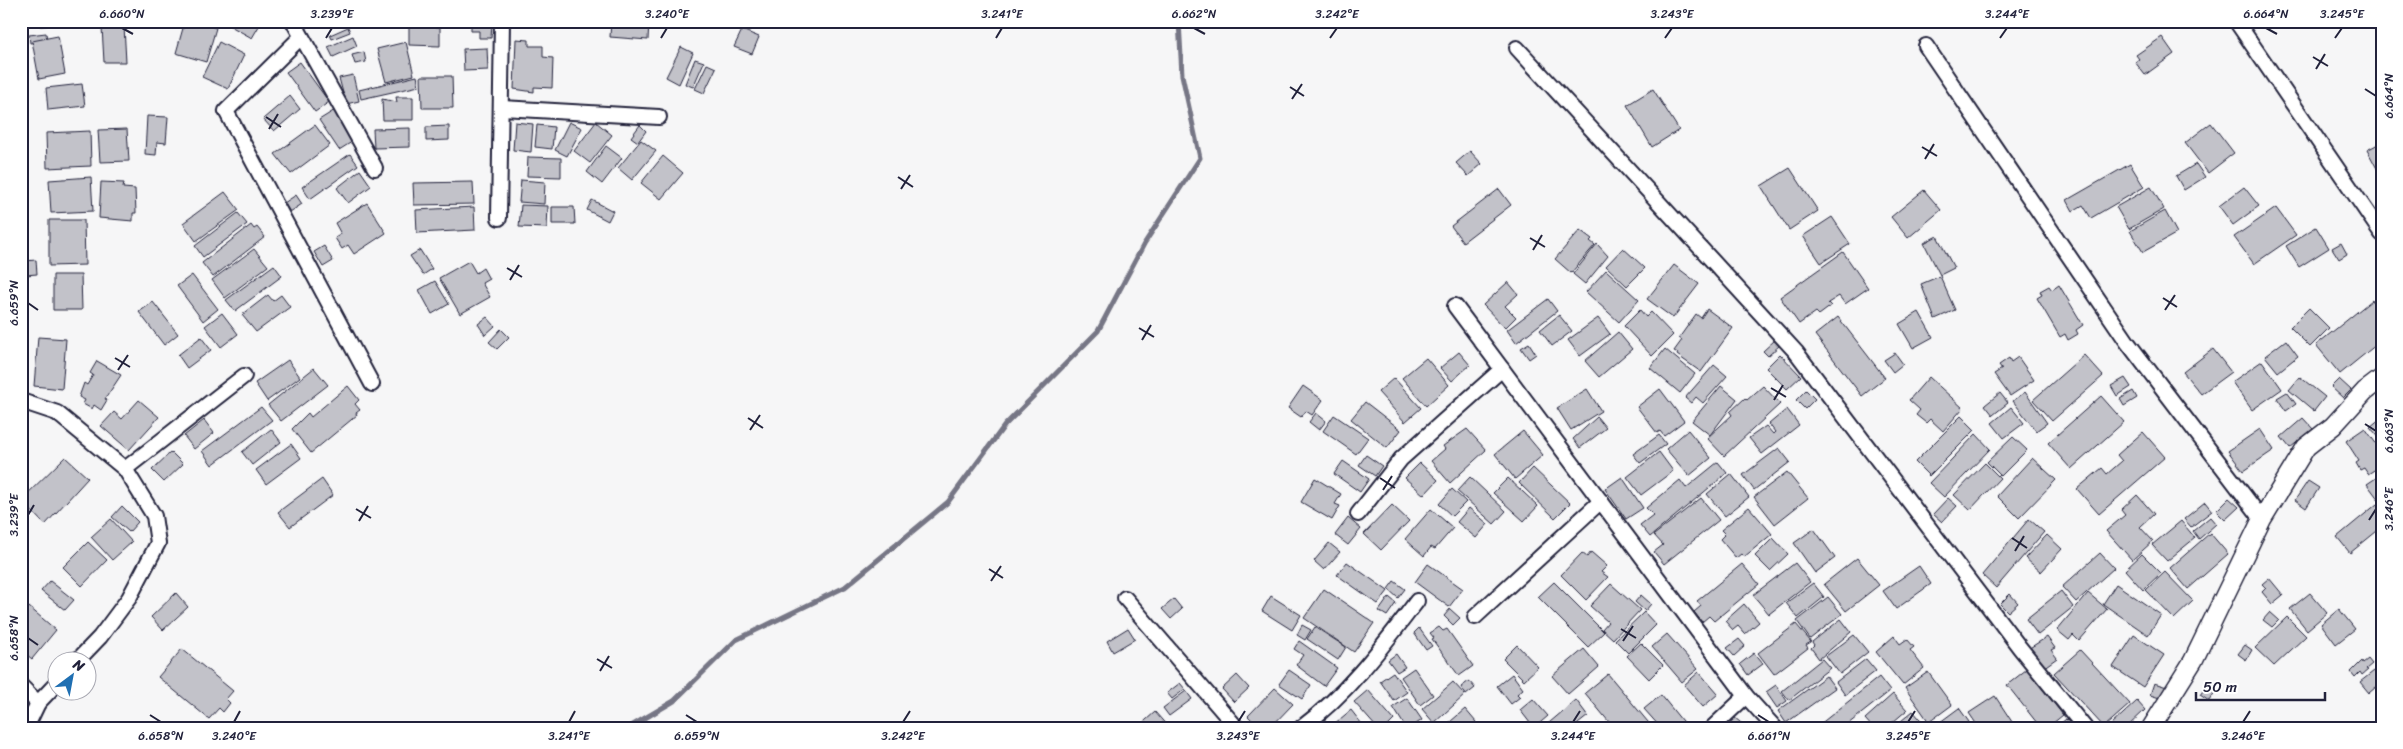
<svg xmlns="http://www.w3.org/2000/svg" width="2403" height="749" font-family="Sriracha,sans-serif">
<rect width="100%" height="100%" fill="#f6f6f7"/>
<filter id="ink" filterUnits="userSpaceOnUse"><feTurbulence type="fractalNoise" baseFrequency=".02" numOctaves="2"/><feDisplacementMap in="SourceGraphic" scale="10" xChannelSelector="R" yChannelSelector="G"/><feConvolveMatrix kernelMatrix="1 2 1 2 8 2 1 2 1" color-interpolation-filters="sRGB"/></filter>
<g filter="url(#ink)">
<g fill="none" stroke-linecap="round" stroke-linejoin="round">
<path stroke="#767685" stroke-width="5" d="M628,728l46,-27 62,-61 109,-53 103,-85 57,-77 93,-94 46,-87 56,-86 -18,-83 -3,-54"/>
</g>
<g fill="#c2c2c9" stroke="#22223b">
<path d="M40,21h31l1,3 -32,2z"/>
<path d="M185,21h11l20,7 -10,34 -30,-9z"/>
<path d="M226,21h36l-10,17 -27,-15z"/>
<path d="M611,21h38l-1,19 -38,-3z"/>
<path d="M471,23h21l-1,15h-12v-7h-8z"/>
<path d="M124,26l2,36h-22l-2,-35z"/>
<path d="M409,26l31,1v19l-31,-1z"/>
<path d="M348,27l2,5 -18,7 -2,-4z"/>
<path d="M742,30l17,7 -7,17 -18,-7z"/>
<path d="M46,33l1,8 -17,2 -1,-8z"/>
<path d="M58,36l7,38 -26,5 -7,-38z"/>
<path d="M353,36l4,10 -24,11 -5,-10z"/>
<path d="M2162,37l12,17 -29,21 -10,-13 4,-3 -3,-4z"/>
<path d="M516,39l13,1v6h14v11l10,1 -1,30 -18,-1v5l-20,-3z"/>
<path d="M219,42l25,13 -16,34 -26,-12z"/>
<path d="M406,42l8,33 -28,7 -9,-33z"/>
<path d="M681,47l12,6 -14,31 -13,-7z"/>
<path d="M487,48l1,22 -24,1 -1,-22z"/>
<path d="M364,52l2,10 -11,2 -3,-9z"/>
<path d="M695,59l9,3 -11,25 -8,-3z"/>
<path d="M300,62l29,40 -14,10 -29,-40z"/>
<path d="M707,64l9,4 -12,25 -9,-4z"/>
<path d="M353,75l6,26 -13,3 -7,-26z"/>
<path d="M417,76l2,10 -58,13 -2,-9z"/>
<path d="M421,76h31l1,32h-31z"/>
<path d="M82,84l3,22 -37,4 -2,-22z"/>
<path d="M1653,89l26,41 -27,17 -25,-42z"/>
<path d="M290,96l10,13 -26,22 -11,-12z"/>
<path d="M396,97h17v23h-30l-1,-21 15,3z"/>
<path d="M335,110l20,30 -16,10 -20,-30z"/>
<path d="M147,116l21,1 -2,26 -9,-1 -1,13 -11,-1z"/>
<path d="M515,122l18,2 -2,28 -18,-2z"/>
<path d="M569,122l13,6 -15,28 -12,-6z"/>
<path d="M596,122l16,13 -22,28 -16,-12z"/>
<path d="M2211,123l23,30 -26,20 -23,-30z"/>
<path d="M315,125l15,20 -39,29 -16,-20z"/>
<path d="M537,125l17,2 -2,22 -17,-2z"/>
<path d="M640,125l6,6 -8,11 -7,-5z"/>
<path d="M449,126v14l-23,1v-14z"/>
<path d="M410,128v19l-36,1 -1,-19z"/>
<path d="M127,129l2,32 -29,1 -2,-32z"/>
<path d="M90,131l1,35 -44,2 -1,-35z"/>
<path d="M641,140l15,11 -24,29 -14,-12z"/>
<path d="M2382,142v34h-1l-14,-26z"/>
<path d="M606,146l16,12 -20,26 -15,-12z"/>
<path d="M1470,151l12,13 -14,12 -12,-13z"/>
<path d="M350,154l8,11 -48,34 -8,-12z"/>
<path d="M663,156l20,17 -22,26 -20,-16z"/>
<path d="M528,157l33,1v19l-34,-1z"/>
<path d="M2130,164l14,23 -53,31 -8,-13 -10,6 -6,-11z"/>
<path d="M2196,164l9,13 -21,13 -8,-14z"/>
<path d="M1790,168l28,43 -29,19 -28,-44z"/>
<path d="M360,170l11,16 -23,17 -11,-15z"/>
<path d="M91,177l2,34 -42,2 -2,-33z"/>
<path d="M521,180l24,2 -1,22 -25,-2z"/>
<path d="M101,182l23,1 -1,5 12,1 1,24h-3v8l-34,-3z"/>
<path d="M473,182l1,22 -60,1 -1,-22z"/>
<path d="M2151,187l13,22 -35,20 -13,-22z"/>
<path d="M2244,187l15,19 -26,19 -14,-19z"/>
<path d="M1499,189l12,16 -48,37 -12,-16z"/>
<path d="M1924,190l17,20 -33,28 -17,-21z"/>
<path d="M225,192l14,18 -43,31 -13,-18z"/>
<path d="M296,195l6,9 -12,8 -6,-9z"/>
<path d="M592,200l21,11 -5,10 -21,-11z"/>
<path d="M367,203l19,30 -32,21 -6,-9 -6,4 -7,-11 6,-4 -6,-11z"/>
<path d="M521,205l27,1 -1,22 -28,-1z"/>
<path d="M474,207l1,23 -58,3 -1,-23z"/>
<path d="M552,207h22l1,17h-23z"/>
<path d="M2276,208l20,27 -42,29 -20,-27z"/>
<path d="M2165,211l12,22 -34,19 -13,-21z"/>
<path d="M238,213l9,11 -44,33 -8,-11z"/>
<path d="M1832,217l18,27 -29,19 -18,-27z"/>
<path d="M49,220h35l1,45 -36,1z"/>
<path d="M251,225l3,4 3,-2 8,10 -52,40 -11,-14z"/>
<path d="M2316,227l13,21 -30,19 -13,-21z"/>
<path d="M1580,230l12,9 -2,2 5,4 -24,28 -16,-14z"/>
<path d="M1937,236l17,32 -14,7 -16,-32z"/>
<path d="M2341,243l6,11 -8,5 -7,-11z"/>
<path d="M1597,244l11,12 -23,28 -12,-10z"/>
<path d="M324,246l9,15 -10,6 -9,-15z"/>
<path d="M1623,248l22,20 -18,18 -21,-20z"/>
<path d="M254,249l14,17 -43,32 -13,-18z"/>
<path d="M420,250l12,19 -9,6 -13,-19z"/>
<path d="M1843,252l25,36 -23,16 -6,-8 -11,7 3,3 -12,9 -3,-3 -17,12 -19,-27z"/>
<path d="M36,260l1,14 -11,1 -1,-14z"/>
<path d="M469,261l7,12 7,-5 6,11 -7,4 8,14 -30,17 -21,-36z"/>
<path d="M274,265l8,11 -47,35 -9,-11z"/>
<path d="M1674,265l25,19 -26,34 -26,-19z"/>
<path d="M1606,270l33,30 -20,22 -33,-30z"/>
<path d="M53,275h28l1,35h-29z"/>
<path d="M192,275l26,34 -15,12 -26,-35z"/>
<path d="M1940,276l15,34 -20,9 -14,-35z"/>
<path d="M435,281l14,23 -17,10 -13,-24z"/>
<path d="M1508,282l10,12 -13,12 11,11 -11,11 -22,-23z"/>
<path d="M2059,285l24,40 -7,5 2,4 -10,6 -3,-6 -5,3 -23,-39 5,-3 -2,-4 9,-5 3,4z"/>
<path d="M268,295l5,6 8,-6 9,12 -34,25 -14,-17z"/>
<path d="M1548,299l9,12 -41,32 -9,-13z"/>
<path d="M2372,300l10,13v27l-42,34 -24,-29z"/>
<path d="M153,302l25,32 -14,11 -25,-33z"/>
<path d="M2309,308l20,20 -19,19 -20,-20z"/>
<path d="M1707,309l26,19 -32,44 -24,-17 1,-2 -4,-2 8,-11 -3,-2 17,-24 5,4z"/>
<path d="M1640,310l6,7 5,-5 22,23 -21,21 -28,-30z"/>
<path d="M1919,312l14,25 -20,11 -14,-24z"/>
<path d="M222,313l16,21 -17,13 -16,-21z"/>
<path d="M1559,315l13,16 -20,15 -12,-16z"/>
<path d="M487,317l8,9 -10,9 -7,-11z"/>
<path d="M1838,317l47,61 -23,18 -47,-61z"/>
<path d="M1598,318l12,16 -30,22 -12,-16z"/>
<path d="M501,329l8,8 -12,12 -8,-7z"/>
<path d="M1618,332l14,17 -33,28 -14,-16z"/>
<path d="M38,337l28,2 -4,50 -28,-3z"/>
<path d="M201,337l10,13 -24,18 -9,-13z"/>
<path d="M1775,340l5,5 -12,11 -5,-5z"/>
<path d="M2286,340l12,16 -20,16 -13,-16z"/>
<path d="M1529,343l7,11 -7,5 -8,-11z"/>
<path d="M1665,349l30,25 -15,19 -30,-25z"/>
<path d="M2213,349l18,23 -30,22 -18,-22z"/>
<path d="M1459,352l11,13 -18,16 -12,-13z"/>
<path d="M1895,353l8,11 -10,8 -9,-12z"/>
<path d="M1780,354l21,22 -14,13 -21,-21z"/>
<path d="M2084,355l19,21 -51,45 -19,-21z"/>
<path d="M2018,357l16,23 -24,16 -16,-22 8,-5 -3,-4 10,-7 2,4z"/>
<path d="M1426,358l23,27 -23,21 -24,-28z"/>
<path d="M288,360l12,17 -33,24 -12,-18z"/>
<path d="M97,361l24,14 -16,24 2,1 -6,10 -7,-5 -2,4 -9,-5 2,-4 -6,-3 5,-14 3,2 6,-10 -3,-2z"/>
<path d="M2262,361l20,28 -30,21 -20,-28z"/>
<path d="M1714,365l13,11 -24,27 -7,-6 -5,6 -6,-5z"/>
<path d="M314,368l14,17 -47,36 -13,-16z"/>
<path d="M1929,377l34,31 -20,23 -13,-12 -4,4 -10,-8 4,-5 -11,-10z"/>
<path d="M2300,377l25,20 -11,14 -25,-21z"/>
<path d="M1394,378l27,30 -16,14 -27,-30z"/>
<path d="M2125,378l6,9 -14,9 -6,-10z"/>
<path d="M2339,379l12,11 -8,8 -12,-11z"/>
<path d="M348,386l11,14 -4,4 5,6 -4,3 1,2 -46,38 -19,-24 16,-16 3,4z"/>
<path d="M1303,386l20,14 -11,15 -6,-4 -5,6 -13,-9z"/>
<path d="M1721,386l16,13 -27,36 -18,-14z"/>
<path d="M1763,386l17,18 -56,52 -17,-18 25,-23 -2,-3 15,-14 2,2z"/>
<path d="M1587,389l14,22 -30,19 -14,-22z"/>
<path d="M1660,389l24,32 -20,15 -4,-5 -3,2 -20,-26z"/>
<path d="M1806,390l9,9 -10,10 -9,-9z"/>
<path d="M2133,391l4,7 -13,8 -4,-7z"/>
<path d="M2025,392l22,31 -11,8 -23,-30z"/>
<path d="M2287,392l9,12 -10,7 -9,-13z"/>
<path d="M2000,393l8,10 -15,12 -8,-10z"/>
<path d="M2101,396l23,26 -53,47 -23,-26z"/>
<path d="M139,400l20,17 -30,33 -28,-24 13,-14 8,7z"/>
<path d="M1365,402l36,28 -14,18 -36,-29z"/>
<path d="M261,407l11,13 -60,45 -10,-14z"/>
<path d="M2011,407l13,16 -20,15 -12,-15z"/>
<path d="M1787,409l12,16 -37,29 -13,-16 17,-12 7,8 2,-2 -6,-8z"/>
<path d="M1316,413l10,8 -7,9 -10,-8z"/>
<path d="M1334,415l34,23 -12,16 -33,-23z"/>
<path d="M1961,416l14,14 -46,46 -14,-14z"/>
<path d="M1597,417l9,11 -26,20 -7,-9z"/>
<path d="M2303,418l10,11 -23,19 -9,-11z"/>
<path d="M2381,418l1,1v22l-12,-14z"/>
<path d="M204,420l10,13 -20,16 -10,-13z"/>
<path d="M2365,428l17,24v13l-14,9 -4,-6 -4,2 -4,-7 3,-2 -13,-20z"/>
<path d="M271,429l10,13 -29,23 -10,-13z"/>
<path d="M1467,429l19,21 -36,33 -19,-22 14,-12 -2,-3z"/>
<path d="M2260,429l14,21 -31,21 -15,-20z"/>
<path d="M1688,430l23,28 -22,18 -23,-27z"/>
<path d="M1523,431l20,24 -28,24 -20,-25z"/>
<path d="M2143,432l22,25 -66,57 -22,-25 25,-21 5,6 15,-13 -5,-6z"/>
<path d="M1976,434l14,15 -46,48 -15,-14z"/>
<path d="M1659,435l7,9 -26,19 -7,-9z"/>
<path d="M2013,437l14,13 -26,26 -14,-14z"/>
<path d="M291,444l10,14 -35,26 -10,-14z"/>
<path d="M1779,448l11,14 -36,28 -11,-15z"/>
<path d="M171,452l12,12 -19,18 -12,-12z"/>
<path d="M1659,452l14,19 -32,24 -14,-18z"/>
<path d="M1366,455l16,11 -7,10 -16,-11z"/>
<path d="M65,457l23,21 -43,47 -24,-25z"/>
<path d="M2032,458l24,22 -37,38 -22,-22z"/>
<path d="M1343,461l26,18 -9,13 -26,-18z"/>
<path d="M1718,462l9,11 -77,64 -10,-12 13,-10 -7,-7 34,-28 6,8z"/>
<path d="M1420,463l18,17 -14,15 -19,-17z"/>
<path d="M1985,463l15,15 -30,32 -16,-15z"/>
<path d="M1533,468l37,35 -15,15 -36,-35z"/>
<path d="M1787,472l21,26 -33,26 -21,-27z"/>
<path d="M1731,474l18,23 -24,19 -18,-22z"/>
<path d="M2382,474v30l-15,-20z"/>
<path d="M1470,477l36,34 -12,13 -37,-33z"/>
<path d="M1622,477l21,31 -17,11 -21,-30z"/>
<path d="M1315,478l26,16 -6,10 5,2 -8,14 -31,-18z"/>
<path d="M1508,478l30,28 -14,15 -31,-28z"/>
<path d="M322,479l11,16 -43,32 -12,-15z"/>
<path d="M2308,481l11,7 -13,20 -11,-8z"/>
<path d="M1452,489l14,13 -14,14 -13,-12z"/>
<path d="M2137,495l17,19 -14,13 13,14 -21,19 -26,-29 19,-16 -4,-5z"/>
<path d="M1701,498l18,22 -55,44 -10,-12 9,-7 -9,-10z"/>
<path d="M1948,498l9,8 -15,16 -9,-8z"/>
<path d="M2229,498l10,9 -14,13 -9,-9z"/>
<path d="M2205,502l7,9 -21,16 -7,-8z"/>
<path d="M2377,504l5,5v18l-32,26 -13,-16z"/>
<path d="M1392,505l17,16 -28,29 -17,-16z"/>
<path d="M122,506l16,16 -9,10 -17,-15z"/>
<path d="M1749,507l23,27 -28,23 -3,-3 -5,4 -16,-19 5,-5 -4,-4z"/>
<path d="M1469,508l19,16 -12,14 -19,-16z"/>
<path d="M1431,509l22,19 -18,21 -4,-2 -7,9 -19,-17z"/>
<path d="M2210,517l6,7 -17,15 -6,-8z"/>
<path d="M1348,518l13,11 -13,16 -13,-10z"/>
<path d="M111,519l21,23 -20,18 -21,-23z"/>
<path d="M2029,519l15,13 -48,56 -14,-13z"/>
<path d="M2181,521l14,17 -28,23 -15,-16z"/>
<path d="M1814,529l21,29 -20,15 -21,-30z"/>
<path d="M2210,533l18,21 -40,35 -18,-21z"/>
<path d="M2047,535l15,14 -21,23 -16,-14z"/>
<path d="M1773,538l15,16 -18,17 -15,-15z"/>
<path d="M88,542l19,18 -25,26 -19,-19z"/>
<path d="M1329,543l11,9 -16,18 -10,-9z"/>
<path d="M1591,552l16,14 -6,6 7,5 -22,23 -25,-25 21,-22 5,4z"/>
<path d="M2100,553l14,15 -38,34 -14,-15z"/>
<path d="M2142,554l19,19 -18,17 -18,-20z"/>
<path d="M1857,558l22,27 -33,26 -22,-27z"/>
<path d="M1347,562l41,29 -10,13 -41,-29z"/>
<path d="M1795,563l15,19 -41,32 -16,-19z"/>
<path d="M1428,564l35,25 -14,18 -34,-25z"/>
<path d="M1742,564l17,20 -45,37 -5,-5 -7,6 -8,-10 7,-6 -4,-5z"/>
<path d="M1919,566l12,18 -35,25 -13,-18z"/>
<path d="M2165,572l28,29 -19,18 -28,-29z"/>
<path d="M2269,578l14,17 -11,9 -10,-12 4,-4 -4,-4z"/>
<path d="M50,581l24,19 -9,10 -24,-19z"/>
<path d="M1394,581l11,8 -7,9 -10,-9z"/>
<path d="M1554,582l50,50 -16,15 -50,-50z"/>
<path d="M1813,583l11,14 -26,21 -12,-15z"/>
<path d="M1611,584l29,26 -27,29 -11,-10 6,-7 -18,-16z"/>
<path d="M2116,584l45,31 -13,20 -45,-31z"/>
<path d="M1324,589l50,34 -20,29 -50,-34z"/>
<path d="M2061,591l12,16 -35,28 -12,-16z"/>
<path d="M176,593l12,14 -25,23 -12,-13z"/>
<path d="M2088,593l19,16 -28,32 -6,-6 -4,5 -12,-10z"/>
<path d="M2310,593l17,20 -20,17 -17,-21z"/>
<path d="M2010,594l8,9 -10,9 -8,-8z"/>
<path d="M1641,595l10,9 -6,7 -10,-9z"/>
<path d="M1271,596l30,19 -9,15 -30,-19z"/>
<path d="M1389,597l7,6 -9,13 -8,-5z"/>
<path d="M1828,597l14,17 -32,25 -13,-18z"/>
<path d="M1174,599l8,10 -11,10 -9,-10z"/>
<path d="M1744,604l15,18 -14,12 -7,-8 -5,4 -8,-9z"/>
<path d="M29,607l27,23 -24,29 -11,-9v-34z"/>
<path d="M1450,609l10,9 -7,7 -9,-9z"/>
<path d="M2339,609l16,20 -19,15 -15,-20z"/>
<path d="M1644,612l12,13 -28,28 -13,-13z"/>
<path d="M2270,612l9,8 -7,7 -9,-7z"/>
<path d="M2287,617l19,19 -32,30 -19,-18z"/>
<path d="M1841,619l10,13 -32,27 -8,-11 3,-3 -2,-3z"/>
<path d="M1796,624l15,18 -5,3 2,3 -34,26 -16,-21z"/>
<path d="M1302,625l9,5 -6,10 -8,-5z"/>
<path d="M1315,627l31,20 -8,13 -31,-21z"/>
<path d="M1439,627l4,4 4,-2 26,37 -14,10 -27,-37 2,-1 -4,-5z"/>
<path d="M1128,628l7,11 -22,13 -6,-11z"/>
<path d="M1419,628l13,18 -6,4 -12,-17z"/>
<path d="M1667,634l31,35 -16,13 -30,-35z"/>
<path d="M1854,635l14,17 -28,22 -14,-18z"/>
<path d="M2134,635l30,20 -21,32 -30,-20z"/>
<path d="M1894,636l6,8 7,-5 7,8 -4,3 14,18 -21,17 -27,-33z"/>
<path d="M2047,637l8,11 -4,2 6,8 -14,10 -15,-19z"/>
<path d="M1739,639l6,7 -11,10 -7,-8z"/>
<path d="M1299,641l38,27 -13,18 -28,-21 7,-10 -9,-6z"/>
<path d="M1641,643l22,22 -14,14 -22,-23z"/>
<path d="M1517,645l21,22 -14,13 -21,-21z"/>
<path d="M2245,645l7,5 -6,10 -8,-6z"/>
<path d="M182,649l51,42 -7,8 4,4 -7,9 -4,-4 -10,11 -51,-42z"/>
<path d="M1584,649l15,18 -31,27 -16,-18z"/>
<path d="M2080,650l50,54 -26,23 -50,-54z"/>
<path d="M1754,653l9,11 -15,11 -8,-11z"/>
<path d="M1396,654l9,13 -8,5 -9,-12z"/>
<path d="M1822,659l8,9 -41,32 -7,-9z"/>
<path d="M1866,659l10,12 -31,24 -9,-13z"/>
<path d="M2368,659l4,5 -6,5 2,1 -6,5 -2,-3 -5,5 -4,-5 11,-11 1,2z"/>
<path d="M1414,668l19,27 -13,10 -19,-28z"/>
<path d="M2027,669l36,46 -16,13h-6l-34,-43z"/>
<path d="M1289,670l22,15 -9,14 -23,-15z"/>
<path d="M2374,671l8,11 -13,11 -9,-11z"/>
<path d="M1393,672l14,20 -13,9 -14,-20z"/>
<path d="M1699,672l19,22 -15,13 -19,-22z"/>
<path d="M1928,672l24,33 -23,17 -24,-34z"/>
<path d="M1512,674l11,15 -6,5 3,3 -9,7 -14,-18z"/>
<path d="M1608,674l45,54h-39l-29,-35z"/>
<path d="M1237,675l12,13 -15,14 -12,-13z"/>
<path d="M1826,676l9,12 -49,35 -8,-12z"/>
<path d="M1879,677l11,14 -47,37h-21l-3,-3z"/>
<path d="M1469,681l6,7 -9,7 -5,-8z"/>
<path d="M1453,682l12,13 -31,28 -12,-14z"/>
<path d="M1180,683l5,6 -13,10 -5,-6z"/>
<path d="M2154,683l13,4 -4,12 -13,-4z"/>
<path d="M1776,685l11,16 -10,7 -11,-16z"/>
<path d="M2207,685l8,7 -6,9 -9,-6z"/>
<path d="M1275,688l18,16 -23,24h-10l-12,-12z"/>
<path d="M1368,690l26,30 -8,8h-9l-23,-26z"/>
<path d="M1186,691l6,8 -23,17 -6,-8z"/>
<path d="M1893,694l14,16 -21,18h-13l-8,-9z"/>
<path d="M1661,695l25,31 -2,2h-23l-17,-19z"/>
<path d="M1995,696l21,32h-37l-10,-15z"/>
<path d="M1407,698l15,22 -12,8h-4l-13,-21z"/>
<path d="M1533,699l15,17 -14,12 -14,-18z"/>
<path d="M1576,700l12,16 -15,12h-30z"/>
<path d="M2137,701l8,9 -19,18h-12l-3,-3z"/>
<path d="M1959,708l10,14 -3,2 3,4h-37z"/>
<path d="M1465,709l11,13 -7,6h-26z"/>
<path d="M1351,710l14,18h-28l-3,-4z"/>
<path d="M1913,711l13,15 -29,2 -2,-2z"/>
<path d="M1155,712l14,16h-32z"/>
<path d="M1734,717l13,11 -22,-2z"/>
<path d="M2066,719l8,9h-19z"/>
</g>
<g fill="none" stroke-linecap="round" stroke-linejoin="round">
<g stroke="#22223b" stroke-width="18">
<g id="minor">
<path d="M293,21l82,147"/>
<path d="M2236,21l146,213"/>
<path d="M301,37l-75,74 146,273"/>
<path d="M1926,46l202,297 134,176"/>
<path d="M1517,48l279,304 224,296 65,80"/>
<path d="M502,108l157,9"/>
<path d="M499,218l3,-197"/>
<path d="M1455,306l291,390 29,32"/>
<path d="M21,401l36,12 68,56 119,-93"/>
<path d="M1358,514l43,-55 101,-90"/>
<path d="M1125,598l112,130"/>
<path d="M1475,617l126,-116"/>
<path d="M76,662l24,-25 29,-39 29,-55 -4,-27 -29,-47"/>
<path d="M21,686l17,17 -12,25"/>
<path d="M38,703l20,-21"/>
<path d="M1301,728c47,-35 81,-81 116,-127"/>
<path d="M1712,728l34,-32"/>
</g>
</g>
<g stroke="#22223b" stroke-width="21">
<path id="tertiary" d="M2151,728l42,-67 69,-142 44,-72 27,-21 32,-35 17,-13"/>
</g>
<use href="#minor" stroke="#fff" stroke-width="14"/>
<use href="#tertiary" stroke="#fff" stroke-width="18"/>
</g>
</g>
<path fill="none" stroke="#22223b" stroke-width="2" d="M122,28l11,6M1194,28l11,6M2266,28l11,6M326,38l6,-10M661,38l6,-10M996,38l6,-10M1330,38l7,-10M1665,38l7,-10M2000,38l7,-10M2335,38l7,-10M2313,57l15,9M2316,69l9,-15M1290,87l14,9M2365,89l11,7M1292,99l10,-15M266,117l15,10M269,129l9,-15M1922,147l15,9M1925,159l9,-15M898,177l15,10M901,189l9,-14M1530,238l15,9M1533,250l9,-15M507,268l15,9M510,280l9,-15M2163,298l14,9M28,303l10,7M2165,310l10,-15M1139,328l15,9M1142,340l9,-15M115,358l15,9M118,370l10,-15M1771,388l15,9M1774,400l9,-15M748,418l15,10M2365,424l11,7M750,430l10,-15M1380,478l15,10M1383,490l9,-14M356,509l15,9M28,515l6,-10M2369,520l7,-11M359,521l9,-15M2012,538l15,10M2015,551l9,-15M989,569l14,9M991,581l10,-15M1621,629l15,9M28,638l10,7M1623,641l10,-15M597,659l15,9M600,671l9,-15M150,715l11,7M686,715l11,7M1758,715l11,7M234,722l6,-11M569,722l6,-11M903,722l7,-11M1238,722l7,-11M1573,722l7,-11M1908,722l7,-11M2243,722l7,-11"/>
<rect width="2403" height="749" fill="none" stroke="#fff" stroke-width="55"/>
<g transform="translate(72 676) rotate(32)"><circle r="24" fill="#ffffff" stroke="#a7a7b1"/>
<path d="M0-4L9 19L0 12L-9 19Z" fill="#1f6fb2"/>
<text y="-8" font-size="14" font-weight="bold" text-anchor="middle" fill="#22223b">N</text>
</g>
<path d="M2196 692v8h129v-8" fill="none" stroke="#22223b" stroke-width="2.5"/>
<text x="2203" y="692" font-size="15" fill="#22223b" stroke="#ffffff" stroke-width="4" paint-order="stroke">50 m</text>
<rect x="28" y="28" width="2348" height="694" fill="none" stroke="#22223b" stroke-width="2"/>
<g font-size="12" text-anchor="middle" fill="#22223b">
<text x="122" y="18">6.660°N</text>
<text x="332" y="18">3.239°E</text>
<text x="667" y="18">3.240°E</text>
<text x="1002" y="18">3.241°E</text>
<text x="1194" y="18">6.662°N</text>
<text x="1337" y="18">3.242°E</text>
<text x="1672" y="18">3.243°E</text>
<text x="2007" y="18">3.244°E</text>
<text x="2266" y="18">6.664°N</text>
<text x="2342" y="18">3.245°E</text>
<text transform="translate(2389 96) rotate(-90)" y="4">6.664°N</text>
<text transform="translate(14 303) rotate(-90)" y="4">6.659°N</text>
<text transform="translate(2389 431) rotate(-90)" y="4">6.663°N</text>
<text transform="translate(2389 509) rotate(-90)" y="4">3.246°E</text>
<text transform="translate(14 515) rotate(-90)" y="4">3.239°E</text>
<text transform="translate(14 638) rotate(-90)" y="4">6.658°N</text>
<text x="161" y="740">6.658°N</text>
<text x="234" y="740">3.240°E</text>
<text x="569" y="740">3.241°E</text>
<text x="697" y="740">6.659°N</text>
<text x="903" y="740">3.242°E</text>
<text x="1238" y="740">3.243°E</text>
<text x="1573" y="740">3.244°E</text>
<text x="1769" y="740">6.661°N</text>
<text x="1908" y="740">3.245°E</text>
<text x="2243" y="740">3.246°E</text>
</g>
</svg>
